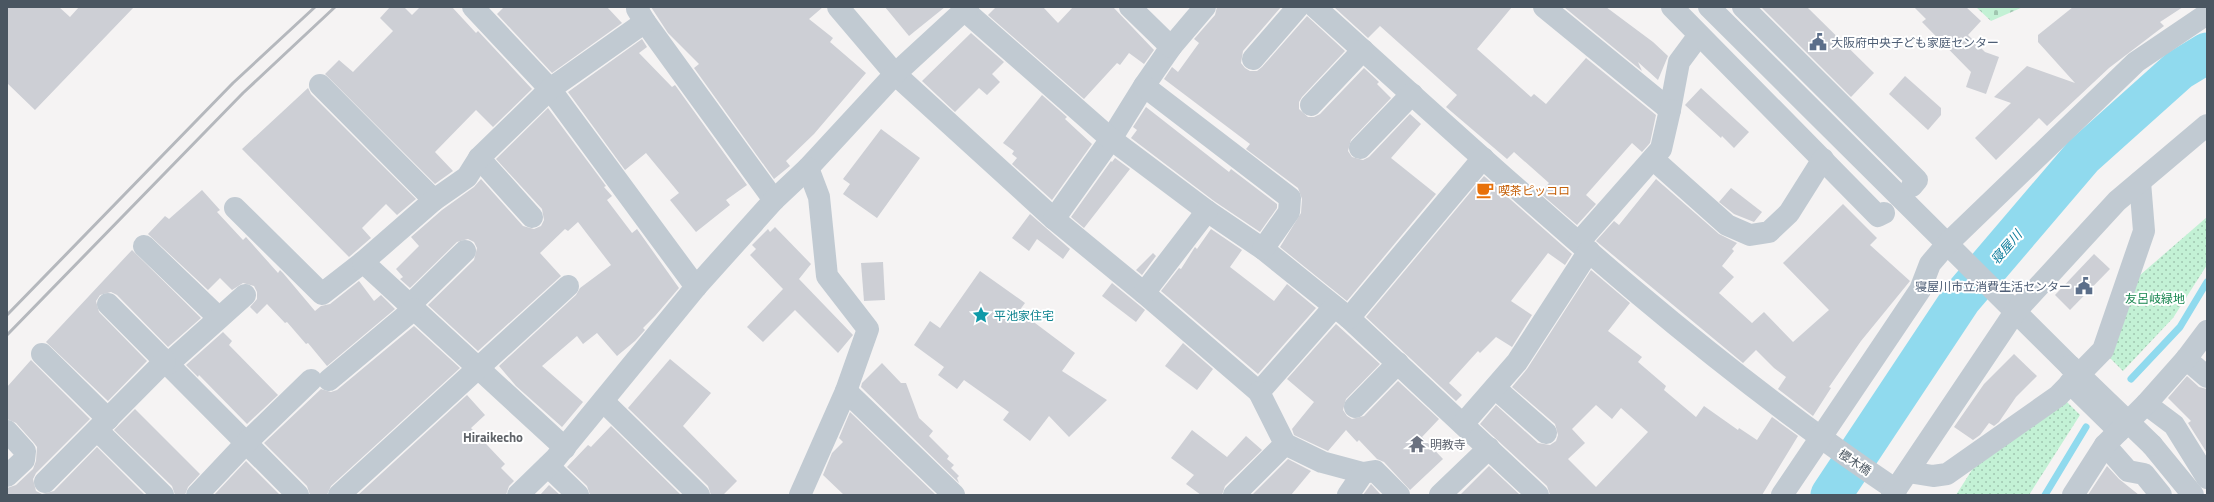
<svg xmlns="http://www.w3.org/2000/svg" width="2214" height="502" font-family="'Titillium Web','Noto Sans JP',sans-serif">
<defs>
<pattern id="grass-dots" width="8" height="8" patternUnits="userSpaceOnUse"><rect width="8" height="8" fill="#c3f1d5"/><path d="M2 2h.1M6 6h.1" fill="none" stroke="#a0c6b0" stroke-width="1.8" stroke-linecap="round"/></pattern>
<pattern id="cemetery-stones" width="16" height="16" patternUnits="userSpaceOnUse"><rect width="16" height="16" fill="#c3f1d5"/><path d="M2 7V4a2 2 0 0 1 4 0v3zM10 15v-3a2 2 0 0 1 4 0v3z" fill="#a0c6b0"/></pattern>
</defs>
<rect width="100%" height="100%" fill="#f5f3f3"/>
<g fill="url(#grass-dots)">
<path d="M2207,217v48l-34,53 -50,53 -17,-17 26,-72z"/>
<path d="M2066,401l14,14 -51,80h-73l21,-33z"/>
</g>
<path fill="url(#cemetery-stones)" d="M1976,7h47l-32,14z"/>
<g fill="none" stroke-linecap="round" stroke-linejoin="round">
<g stroke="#90daee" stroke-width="7">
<path d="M2131,379l49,-52 27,-45"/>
<path d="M2045,495l41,-68"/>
</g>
<path stroke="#90daee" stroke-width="41" d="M1831,495l130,-196 122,-143 96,-86 28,-17"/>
</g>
<g fill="#cdcfd5" fill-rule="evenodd">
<path d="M7,7h52l11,10 9,-10h55l-99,103 -28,-27z"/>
<path d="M390,7h14l8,8 8,-8h32l24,26 2,-2 54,58 -39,38 -17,-17 -41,42 18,19 -18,13 -110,-110 14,-14 14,12 40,-41 -13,-13z"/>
<path d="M504,7h103l15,16 -70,50 -55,-59z"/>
<path d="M651,7h172l-14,12 24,19 -3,4 36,31 -52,61 -28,27 4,5 -16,13 -80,-111 5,-4 -31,-31z"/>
<path d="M885,7h60l-36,29z"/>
<path d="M996,7h47l15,16 15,-16h40l41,43 -10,14 -15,-11 -9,12 -3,-2 -33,36 -96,-84z"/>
<path d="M1217,7h64l-38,44 -2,12 4,5 5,3h7l5,-4 45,-51 38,35 -43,46 -3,5v7l9,8h6l6,-3 44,-46 15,14 -2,2 14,14 -40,42 -3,11 4,6 11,3 6,-3 41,-43 11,10 -30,34 45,36 -89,107 -67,-54 21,-34 1,-14 -4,-11 -52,-39 4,-5 -86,-65 8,-12 6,5 21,-29 -5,-4 21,-24z"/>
<path d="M1334,7h178l-35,42 54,48 3,-3 12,10 40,-46 70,57 -6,28 -8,9 -10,-9 -46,52 10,9 -19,21 -37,-32 9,-10 -35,-31 -7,7 -61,-52 11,-12 -77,-69 -12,12z"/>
<path d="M1564,7h42l47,35 15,14 -10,24 -20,-18 4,9z"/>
<path d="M1761,7h46l67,66 -23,24z"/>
<path d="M1914,7h52l15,14 -13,14 17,17 14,5 -13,37 -20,-7 5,-15 -49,-50 4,-3z"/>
<path d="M2073,7h110l-23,15 4,4 -55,42 -62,58 -8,-8 -43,42 -21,-22 36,-35 -17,-6 33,-31 48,17 -37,-41v-7z"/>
<path d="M971,33l33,29 -12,12 8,8 -13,13 -8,-7 -24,24 -33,-31z"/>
<path d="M642,39l5,8 -8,6 33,34 3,-2 72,100 -21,15 4,5 -34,27 -26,-32 9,-7 -33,-40 -21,17 -57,-78z"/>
<path d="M1905,76l36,32v7l-13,15 -39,-36z"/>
<path d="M308,88l3,6 105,105 -19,16 -11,-11 -24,24 9,10 -22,19 -107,-108z"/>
<path d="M1701,88l48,44 -15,16 -12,-12 -1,2 -36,-33z"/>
<path d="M1042,95l25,22 -2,2 27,25 -40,56 -40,-36 5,-6 -5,-4 2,-3 -11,-8z"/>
<path d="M1146,107l83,65 2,-3 46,35v4l-17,24 -46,-31 -83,-63 6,-8 -4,-3z"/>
<path d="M548,108l58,78 -2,1 8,9 -5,4 25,33 5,-4 42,59 -24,28 -12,12 2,2 -10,11 -18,15 -20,-23 -14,11 -6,-8 -35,30 41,36 -21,25 -46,-41 -17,-20 77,-71 4,-7 31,-23 -33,-43 -10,9 -3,-2 -25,24 21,23 -83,75 -50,-46 46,-45 3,-12 -3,-6 -6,-3 -11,3 -47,46 -10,-9 3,-2 -7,-8 23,-23 -8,-9 31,-27 32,-23 7,-8 42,47 11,3 7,-3 3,-6 -2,-11 -46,-50z"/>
<path d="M881,129l39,29 -43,60 -34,-24 7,-10 -7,-5z"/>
<path d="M1115,158l15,11 -46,59 -13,-11 40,-56 1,1z"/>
<path d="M1484,176l88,78 -7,11 -17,-12 -37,48 21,14 -20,32 -16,-10 -16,16 -2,-2 -29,32 13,12 -6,6 -90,-84z"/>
<path d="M1656,179l63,55 18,9 -5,6 2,2 -12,15 12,11 -15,16 33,30 12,-11 29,30 36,-32 -46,-47 60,-59 34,34 -7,7 40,36 -49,60 -32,46 2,1 -18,28 -35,-27 8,-12 -12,-9 -18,-18 -13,13 -147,-122 18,-20 5,4z"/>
<path d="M1731,188l31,24 -8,10 -20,-8 -15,-12z"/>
<path d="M202,190l18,20 -3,2 26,28 3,-3 32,36 2,-3 3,3 32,38 6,-5 9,-2 29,-23 15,20 7,-6 14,14 -68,57 -19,-23 -2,1 -19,-22 -2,1 -18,-19 -10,10 -7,-7 7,-8v-7l-3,-6 -11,-3 -11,7 -12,-12 -12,12 -60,-56 17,-18 4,3z"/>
<path d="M1030,214l40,35 -7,10 -26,-20 -8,12 -17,-13z"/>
<path d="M775,227l36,37 -12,15 54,56 -15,18 -43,-43 -32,32 -16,-15 36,-38 -33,-34 6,-6 -4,-4 16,-16 2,3z"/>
<path d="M1211,229l31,21 -12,17 44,34 13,-17 29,24 -58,66 -97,-83 18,-23 2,1 14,-22 2,2z"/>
<path d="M132,250l69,68 -33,29 -51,-52 -6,-3 -11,3 -4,6 3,11 48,49 -39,40 -62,-59z"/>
<path d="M1153,253l3,3 -14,19 -6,-5z"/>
<path d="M2094,254l16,15 -40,41 -15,-15z"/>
<path d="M883,262l2,38 -21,1 -3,-38z"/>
<path d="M1591,270l39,33 -22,28 34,26 -4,5 28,24 -2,4 32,27 8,-11 34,24 1,-2 18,12 15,-23 26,19 -36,59h-212l-3,-9 -67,-62 16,-19 42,38 12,2 6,-4 2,-6 -3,-11 -43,-37 15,-18zM1596,405l16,14 9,-11 27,24 -52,55 -28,-28 17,-16 -13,-14z"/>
<path d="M980,271l45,32 -6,8 56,42 -13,18 45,29 -38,37 -20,-21 -19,25 -27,-21 6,-8 -45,-32 -7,9 -19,-14 6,-8 -30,-22 16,-24 10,7z"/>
<path d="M1112,283l33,27 -9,12 -34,-26z"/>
<path d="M1336,324l44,40 -34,35 -3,11 4,6 5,3 12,-3 34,-35 41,38 -17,18 21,22 -33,31 -26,-28 -7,-3 -18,-19 -2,2 -11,-12 -18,21 -34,-16 -2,-6 22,-27 -27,-23z"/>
<path d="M414,326l46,42 -129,118 -4,9h-17l-3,-9 -43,-43 57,-54 10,3 6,-2z"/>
<path d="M223,332l9,9 -3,4 49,50 -31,29 -48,-49 -1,2 -12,-12z"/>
<path d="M1183,343l30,26 -16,21 -32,-24z"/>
<path d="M2014,354l23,22 -21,21 -17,25 -5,4 -5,-3 -9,12 -7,5 -19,-13 30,-43z"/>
<path d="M670,359l41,34 -28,33 54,55 -14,14h-12l-3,-9 -80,-78z"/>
<path d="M31,360l59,59 -54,54 -3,6 3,12 6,3 12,-3 43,-44 48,48h-138v-7l9,-3 17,-16 3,-8 1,-14 -3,-4 -18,-20 -9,-4v-32z"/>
<path d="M882,363l19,20h5l13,35 14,13 -4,5 20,20 -2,3 7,6 -3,3 8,8 -2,2 2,5 -98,-96 1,-4z"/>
<path d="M2187,376l12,11 8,2v64l-19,-30 3,-2 -23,-23z"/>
<path d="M467,395l18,20 -14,13 34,36 -4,4 13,13 -5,5 -3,9h-148z"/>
<path d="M135,409l65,65 -12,13 -3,8h-10l-3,-9 -58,-56z"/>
<path d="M850,412l86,83h-92l-21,-20 9,-22 11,-11 -4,-4z"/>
<path d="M611,426l70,69h-91l-3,-9 -20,-19 21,-22 3,2z"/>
<path d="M1192,430l35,27 19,-21 16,14 -37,36 -3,9h-21l-15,-11 8,-9 -23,-17z"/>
<path d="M1288,459l23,12 -20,24h-39z"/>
<path d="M246,461l34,34h-66z"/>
<path d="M1489,466l31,29h-60z"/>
<path d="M2107,466l12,13 20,16h-51z"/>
<path d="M1371,484l10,11h-18z"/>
<path d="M549,485l11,10h-20z"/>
</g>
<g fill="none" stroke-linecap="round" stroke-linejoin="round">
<g stroke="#c1cad2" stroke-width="22">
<path d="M473,7l77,82 146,198"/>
<path d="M838,7l57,67 159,145 57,-80 33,-53 27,-39 34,-40"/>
<path d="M1130,7l41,40"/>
<path d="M1315,7c187,168 372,343 581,483"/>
<path d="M1544,7l126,103 9,-48 20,-27"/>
<path d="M1672,7l206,209 6,-3"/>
<path d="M1709,7l361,359"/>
<path d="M1743,7l174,173 -5,6"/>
<path d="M964,10l147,129 96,72 56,38 86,69 189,177"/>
<path d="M645,22l129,178"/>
<path d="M1253,59l45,-52"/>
<path d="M320,85l114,115"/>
<path d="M1144,86l146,112 -1,14 -26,37"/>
<path d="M1311,105l52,-55"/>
<path d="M1360,148l52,-54"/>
<path d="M479,158l53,59"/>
<path d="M1653,159l74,66 23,10 19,-3 20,-19 34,-54"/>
<path d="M235,208l87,86 41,-32 202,186"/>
<path d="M1054,219l90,74 115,99 75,-85"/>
<path d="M1579,242l82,-93 9,-39"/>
<path d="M144,246l75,72"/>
<path d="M363,262l71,-62 33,-23 12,-19 71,-69 95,-67 -8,-13 2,-2"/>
<path d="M1144,293l63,-82"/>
<path d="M108,304l190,191"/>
<path d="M410,305l55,-54"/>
<path d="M1349,318l134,-160"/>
<path d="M42,354l66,65"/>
<path d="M2186,359l21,18"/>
<path d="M168,364l77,-69"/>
<path d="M329,380l85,-71"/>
<path d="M2070,383l49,48"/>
<path d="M1495,388l51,45"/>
<path d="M846,391l108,104"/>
<path d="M603,401l96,94"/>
<path d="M2146,404l28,21 33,53"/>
<path d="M1355,407l43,-44"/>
<path d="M1463,424l54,-62 72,-111"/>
<path d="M97,430l66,65"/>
<path d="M7,431l18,20 -1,9 -17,16"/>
<path d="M1285,444l37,18 41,11"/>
<path d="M2105,445l23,26 16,3 17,21"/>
<path d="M2152,445l41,50"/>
<path d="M548,466l30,29"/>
<path d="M1908,472l25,4 14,-2 111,-78 45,-46 41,-119 -4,-49"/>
<path d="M45,482l120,-121"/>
<path d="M197,495l49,-52 65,-63"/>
<path d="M339,495l229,-209"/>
<path d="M518,495l37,-36 141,-172 78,-87 34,-32 87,-94 73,-67"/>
<path d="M800,495l46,-104 22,-62 -41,-53 -8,-79 -11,-29"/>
<path d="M1234,495l51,-51 -26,-52"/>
<path d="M1348,495l15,-22 12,-2 24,24"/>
<path d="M1440,495l49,-47"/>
<path d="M1782,495l138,-205 10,-26 17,-20 189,-182 71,-48"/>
<path d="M1892,495l123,-183 102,-111 90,-76"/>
<path d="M2073,495l32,-50 41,-41 40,-45 21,-28"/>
</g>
<g stroke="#b5b8bd" stroke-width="3">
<path d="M7,315l226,-232 82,-76"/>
<path d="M7,335l236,-242 92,-86"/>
</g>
<path stroke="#c1cad2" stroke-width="22" d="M2070,366l82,79"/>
</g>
<defs>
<g id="civic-bare" transform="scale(1.38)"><path d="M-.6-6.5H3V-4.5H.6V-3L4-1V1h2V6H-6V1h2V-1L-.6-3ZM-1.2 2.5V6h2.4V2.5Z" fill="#5c6f8a" stroke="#fff" stroke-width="2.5" paint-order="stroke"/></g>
<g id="cafe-bare" transform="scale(1.38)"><path d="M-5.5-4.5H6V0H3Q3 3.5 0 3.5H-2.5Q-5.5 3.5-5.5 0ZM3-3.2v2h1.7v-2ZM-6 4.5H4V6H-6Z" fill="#e8710a" stroke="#fff" stroke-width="2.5" paint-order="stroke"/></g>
<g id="sight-bare" transform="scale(1.38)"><path d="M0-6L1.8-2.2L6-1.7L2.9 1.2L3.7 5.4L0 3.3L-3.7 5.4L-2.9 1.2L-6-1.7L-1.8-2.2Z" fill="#0f9aa8" stroke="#fff" stroke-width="2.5" paint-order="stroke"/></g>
<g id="temple-bare" transform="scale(1.38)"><path d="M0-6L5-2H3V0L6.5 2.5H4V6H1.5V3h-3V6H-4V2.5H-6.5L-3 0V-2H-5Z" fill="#6b7280" stroke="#fff" stroke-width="2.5" paint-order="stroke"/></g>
</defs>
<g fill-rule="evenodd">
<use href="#civic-bare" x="1818" y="42"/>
<use href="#cafe-bare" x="1485" y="190"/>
<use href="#civic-bare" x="2084" y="286"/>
<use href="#sight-bare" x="981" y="315"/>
<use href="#temple-bare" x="1417" y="444"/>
</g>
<g text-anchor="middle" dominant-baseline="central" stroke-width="4" stroke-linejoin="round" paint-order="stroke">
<g font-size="12" fill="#4e5e75" stroke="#fff" text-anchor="start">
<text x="1831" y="42">大阪府中央子ども家庭センター</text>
<text x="2071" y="286" text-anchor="end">寝屋川市立消費生活センター</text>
</g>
<g font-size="12" fill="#c56008" stroke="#fff" text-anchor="start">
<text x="1498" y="190">喫茶ピッコロ</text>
</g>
<g font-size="12" fill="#17864f" stroke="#fff">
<text x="2155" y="298">友呂岐緑地</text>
</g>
<g font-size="12" fill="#0d838f" stroke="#fff" text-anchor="start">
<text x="994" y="315">平池家住宅</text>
</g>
<g font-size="12" fill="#5b616d" stroke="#fff" text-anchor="start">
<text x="1430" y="444">明教寺</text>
</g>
<g font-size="12" fill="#4a5661" stroke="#fff">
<text transform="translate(1855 462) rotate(34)">櫻木橋</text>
</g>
<g font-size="13" font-style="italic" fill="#0c7c9b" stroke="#fff">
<text transform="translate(2006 247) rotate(-49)">寝屋川</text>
</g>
<g font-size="13" font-weight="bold" fill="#5f6368" stroke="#fff">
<text x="493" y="437">Hiraikecho</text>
</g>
</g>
<rect width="2214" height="502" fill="none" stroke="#4a5661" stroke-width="16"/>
</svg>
